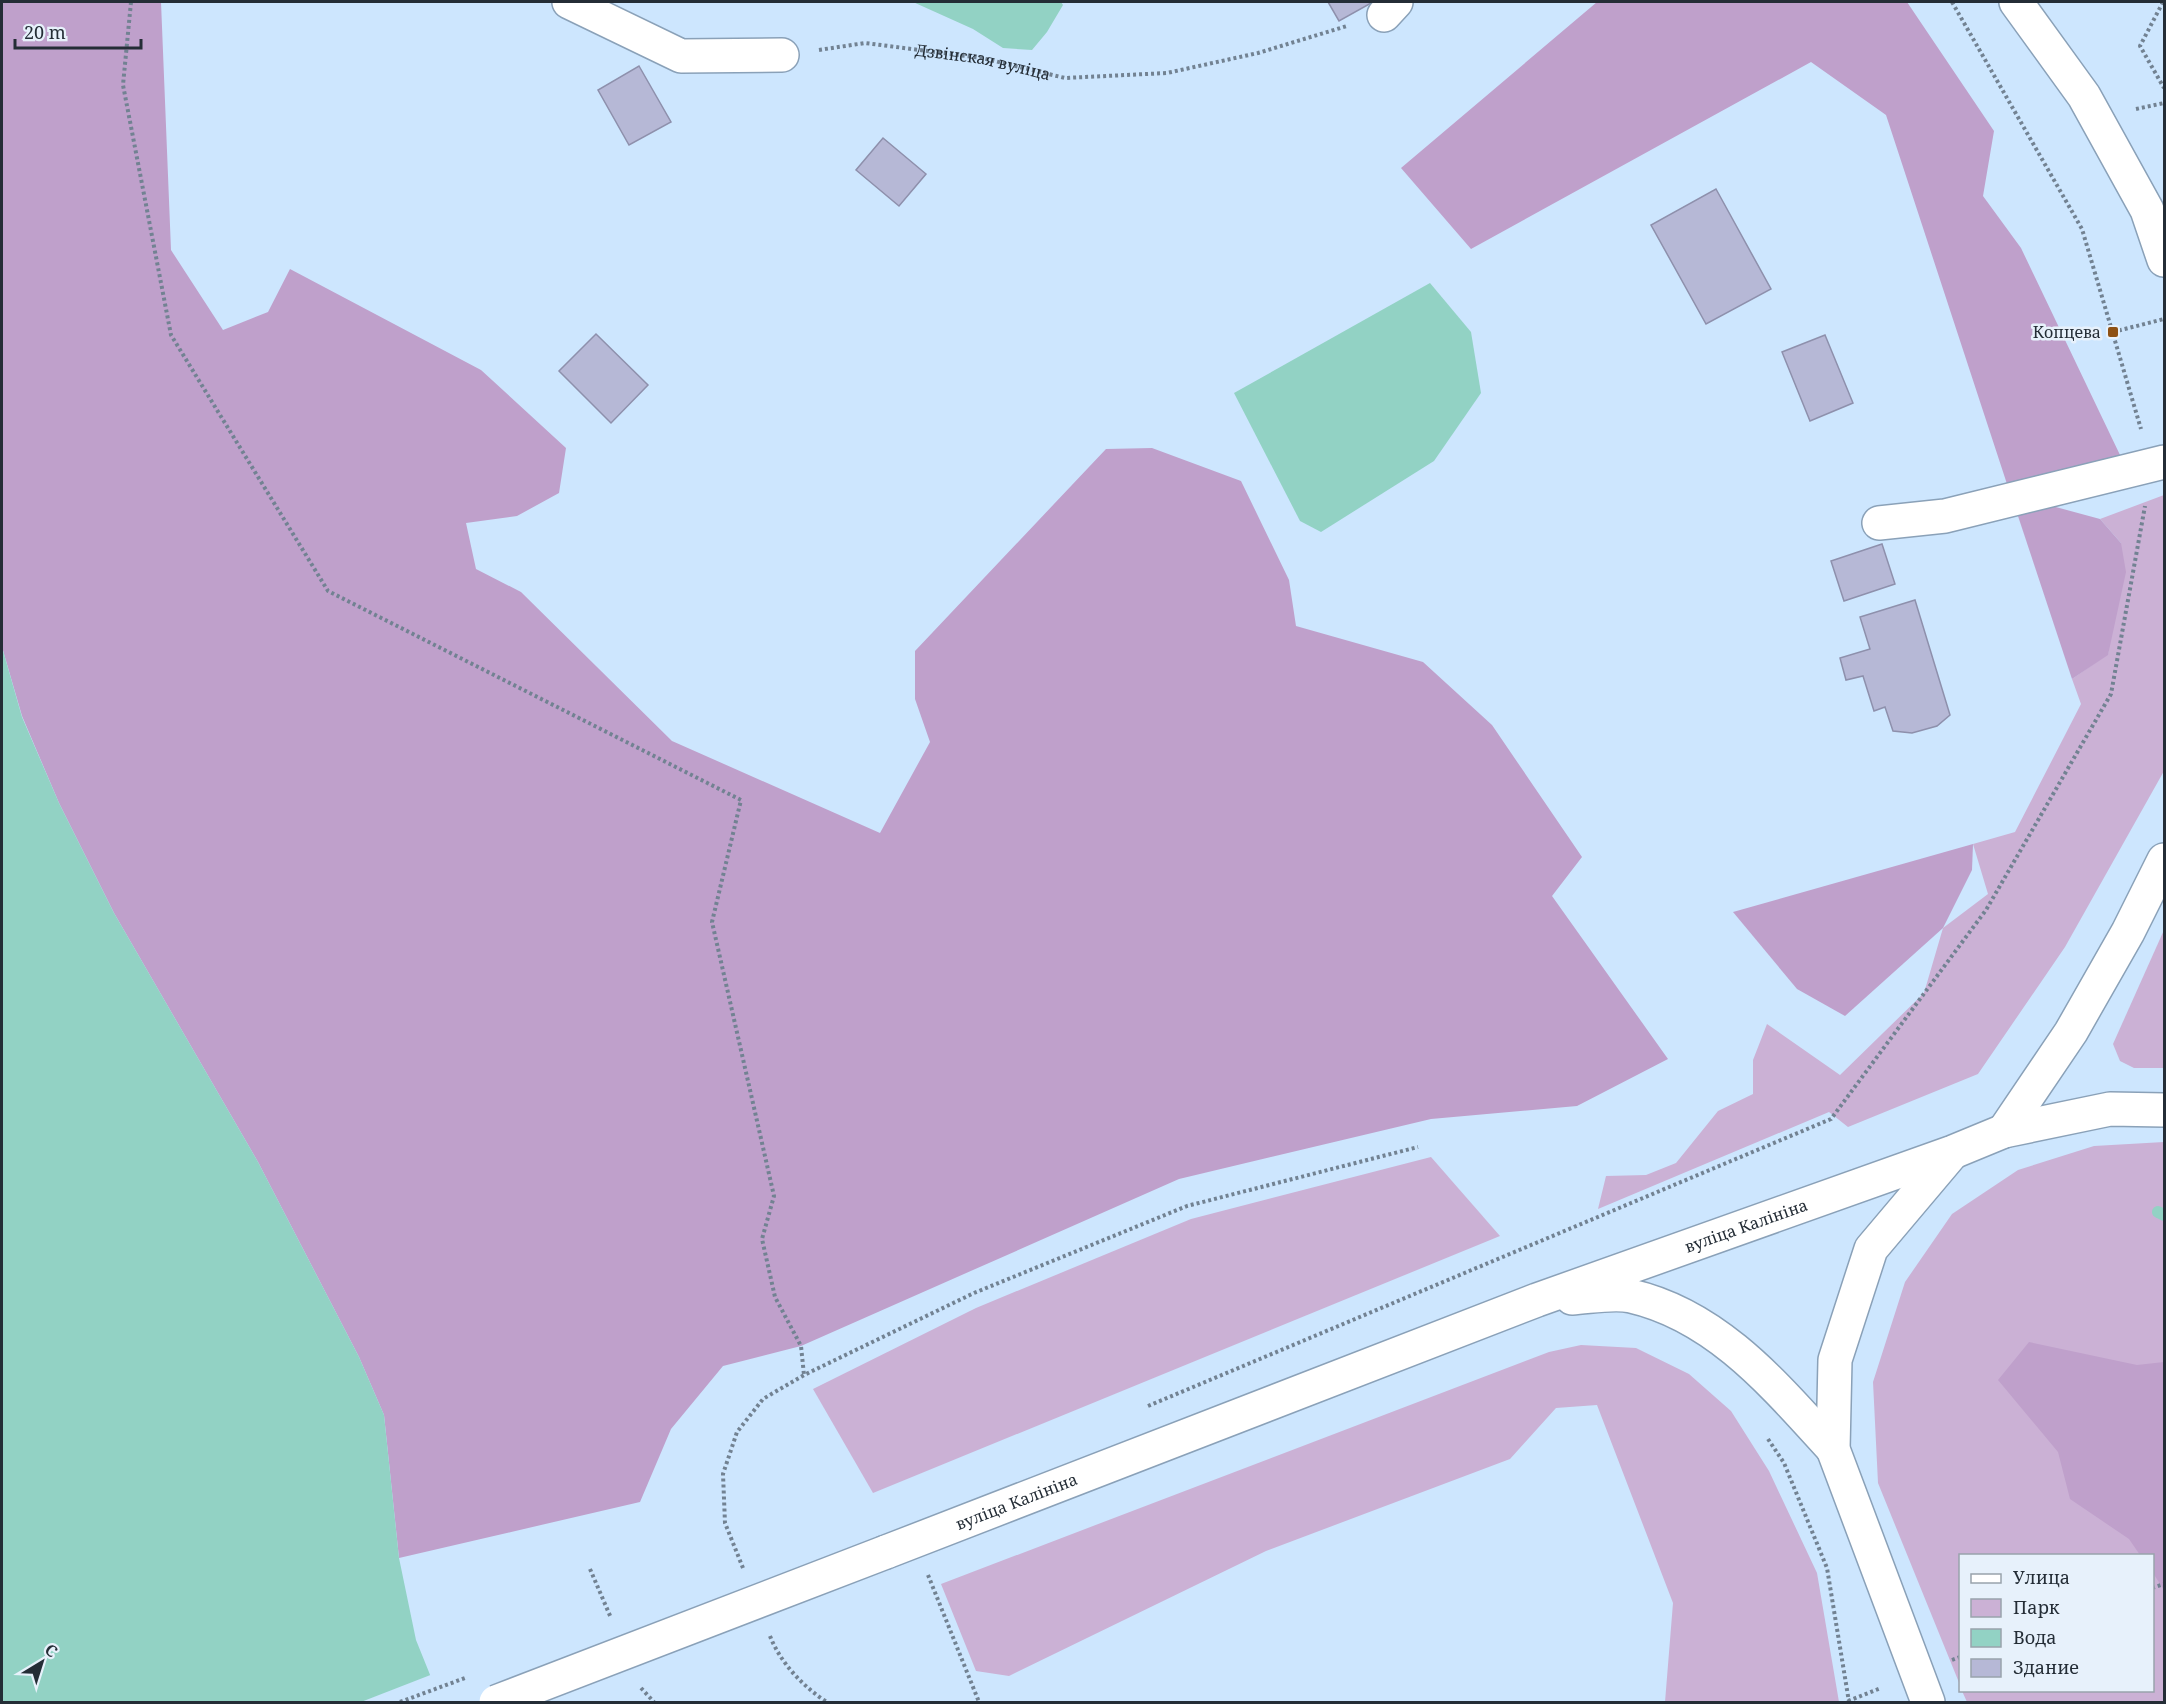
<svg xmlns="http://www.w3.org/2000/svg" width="2166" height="1704" font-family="'Noto Serif',serif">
<rect width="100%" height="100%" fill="#cde6fe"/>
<g fill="#cbb1d5">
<path d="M2164,495v276l-99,176 -87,127 -130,53 -19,-15 -231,97 8,-33 40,-1 30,-12 42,-52 35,-17v-34l14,-36 73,51 84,-82 19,-65 45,-34 -15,-50 42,-12 66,-128 -9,-25 36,-25 13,-111 -21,-24z"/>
<path d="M2164,930v138h-30l-14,-7 -7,-17z"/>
<path d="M2164,1142v560h-197l-5,-11 190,-1v-134h-192v129l-82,-202 -5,-101 32,-100 47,-68 66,-44 76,-24z"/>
<path d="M1431,1157l69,79 -627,257 -60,-104 163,-81 215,-89z"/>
<path d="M1581,1345l55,3 53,26 42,37 38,60 48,102 22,129h-174l8,-99 -76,-198 -41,3 -46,51 -244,92 -257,125 -33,-5 -35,-87 608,-232z"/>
</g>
<g fill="#bfa0cb">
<path d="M2,2h159l10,248 52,80 45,-18 22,-43 191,101 85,78 -7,45 -42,23 -51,7 10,46 45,23 151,149 208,92 50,-91 -15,-43v-48l191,-202 46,-1 89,33 48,99 7,46 127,36 69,63 90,132 -30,39 116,163 -91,47 -146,13 -252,60 -378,167 -78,20 -52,63 -31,73 -241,56 -15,-143 -25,-58 -101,-195 -144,-249 -55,-110 -37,-87 -20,-69z"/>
<path d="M1597,2h310l87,129 -11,65 38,52 99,207 -113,29 -121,-369 -75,-53 -340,187 -70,-81z"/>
<path d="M2041,503l59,16 21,24 5,29 -18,83 -36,24 -56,-169z"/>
<path d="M1973,844l-1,26 -29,58 -98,88 -48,-27 -64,-77z"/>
<path d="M2029,1342l108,23 27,-3v228l-11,-17 -1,-17 -12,-1 -11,-16 -59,-40 -12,-47 -60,-72z"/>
</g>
<g fill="#92d2c4">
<path d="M913,2h148l2,3 -16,27 -15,18 -29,-2 -30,-19z"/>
<path d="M1430,283l41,49 10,61 -47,68 -113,71 -21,-11 -66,-128z"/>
<path d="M2,647l20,70 37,86 55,110 144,249 101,195 25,58 15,143 17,82 25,62h-439z"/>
</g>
<path fill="#cde6fe" d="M433,1674l11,28h-83z"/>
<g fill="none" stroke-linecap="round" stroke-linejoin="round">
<path stroke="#92d2c4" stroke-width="12" d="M2158,1212l6,3"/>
</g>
<g fill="#b6b8d6" stroke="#8e90ac" stroke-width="1.5">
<path d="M1328,2h45l-34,19z"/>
<path d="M639,66l32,56 -42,23 -31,-55z"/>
<path d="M883,138l43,36 -27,32 -43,-36z"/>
<path d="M1716,189l55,100 -65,35 -55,-99z"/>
<path d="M596,334l52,51 -37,38 -52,-52z"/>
<path d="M1825,335l28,68 -43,18 -28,-69z"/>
<path d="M1882,544l13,40 -51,17 -13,-40z"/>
<path d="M1915,600l35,115 -13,11 -25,7 -19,-2 -8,-24 -11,4 -11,-35 -17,4 -6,-22 30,-9 -10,-32z"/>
</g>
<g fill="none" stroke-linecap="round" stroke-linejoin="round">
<g stroke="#8aa1b8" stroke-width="36">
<g id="minor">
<path d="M569,2l112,54 101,-1"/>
<path d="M1384,15l12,-13"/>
<path d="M1879,523l66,-7 219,-54"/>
</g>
</g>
<g stroke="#8aa1b8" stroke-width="36">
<g id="major">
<path d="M2016,2l68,94 63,114 17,50"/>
<path d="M2004,1131l67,-99 57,-100 36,-72"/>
<path d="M1572,1298c18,-1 42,-6 59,-2 87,20 145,91 202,153"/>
<path id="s2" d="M886,1552l651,-252 416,-148 51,-21 106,-22 54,1"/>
<path d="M1928,1702l-95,-253 2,-89 36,-111 81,-96"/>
</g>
</g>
<g stroke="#728292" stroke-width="4" stroke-dasharray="3 3" stroke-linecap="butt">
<path d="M131,2l-8,83 48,250 157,256 413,209 -29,122 62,274 -12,43 13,58 26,49 3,29"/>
<path d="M1952,2l130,227 59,200"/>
<path d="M2163,2l-23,44 24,42"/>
<path id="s1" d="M819,50l46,-7 117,15 83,20 102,-5 91,-20 89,-27"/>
<path d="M2136,109l28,-6"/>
<path d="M2113,332l51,-13"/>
<path d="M1148,1406l683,-287 155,-209 125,-216 34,-188"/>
<path d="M1768,1439l16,24 43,105 22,134"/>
<path d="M743,1568l-18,-45 -2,-49 14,-42 26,-33 41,-24 170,-82 213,-87 231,-59"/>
<path d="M590,1569l21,49"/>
<path d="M928,1575l51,127"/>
<path d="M2152,1588l12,-4"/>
<path d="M770,1636c10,26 33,51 57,66"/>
<path d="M1952,1660l8,-3"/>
<path d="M641,1688l13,14"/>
<path d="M1848,1701l33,-13"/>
</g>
<use href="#minor" stroke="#fff" stroke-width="33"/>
<use href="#major" stroke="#fff" stroke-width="33"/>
<g stroke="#8aa1b8" stroke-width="36" stroke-linecap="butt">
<path id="major-bridge" d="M496,1702l390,-150"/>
</g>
<path stroke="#728292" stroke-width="4" stroke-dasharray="3 3" stroke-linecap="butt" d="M400,1702l65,-24"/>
<use href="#major-bridge" stroke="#fff" stroke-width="33"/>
</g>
<rect fill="#8e5114" stroke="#e7f1fb" stroke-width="2" x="2107" y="326" width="12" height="12" rx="3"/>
<g text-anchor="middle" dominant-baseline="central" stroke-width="5" stroke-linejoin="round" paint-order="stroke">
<g font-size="16" fill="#242d36" stroke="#e7f1fb">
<text stroke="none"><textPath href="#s1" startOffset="166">Дзвінская вуліца</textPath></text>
<text stroke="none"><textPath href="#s2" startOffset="920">вуліца Калініна</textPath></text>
<text stroke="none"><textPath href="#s2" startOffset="140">вуліца Калініна</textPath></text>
</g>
<g font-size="16" fill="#242d36" stroke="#e7f1fb" text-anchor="end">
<text x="2101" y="332">Копцева</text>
</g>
</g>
<rect width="2166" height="1704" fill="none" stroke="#242d36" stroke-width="6"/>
<rect x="1959" y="1554" width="195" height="138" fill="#e7f1fb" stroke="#99a3ac" stroke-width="1.5"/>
<rect x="1971" y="1574" width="30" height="9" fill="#ffffff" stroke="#99a3ac" stroke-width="1.5"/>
<text x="2013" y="1584" font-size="18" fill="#242d36">Улица</text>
<rect x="1971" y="1599" width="30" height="18" fill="#cbb1d5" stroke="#99a3ac" stroke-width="1.5"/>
<text x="2013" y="1614" font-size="18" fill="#242d36">Парк</text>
<rect x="1971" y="1629" width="30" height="18" fill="#92d2c4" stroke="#99a3ac" stroke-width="1.5"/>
<text x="2013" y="1644" font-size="18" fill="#242d36">Вода</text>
<rect x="1971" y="1659" width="30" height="18" fill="#b6b8d6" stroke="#99a3ac" stroke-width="1.5"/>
<text x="2013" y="1674" font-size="18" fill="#242d36">Здание</text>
<g transform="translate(42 1662) rotate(38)" stroke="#e7f1fb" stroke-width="4.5" paint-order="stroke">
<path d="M0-4.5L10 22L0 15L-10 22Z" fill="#242d36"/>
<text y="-9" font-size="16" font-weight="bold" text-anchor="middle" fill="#242d36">С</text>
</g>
<path d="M15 39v9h126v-9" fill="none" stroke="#242d36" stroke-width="3"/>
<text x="24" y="39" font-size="18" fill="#242d36" stroke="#e7f1fb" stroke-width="4.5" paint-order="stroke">20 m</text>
</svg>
